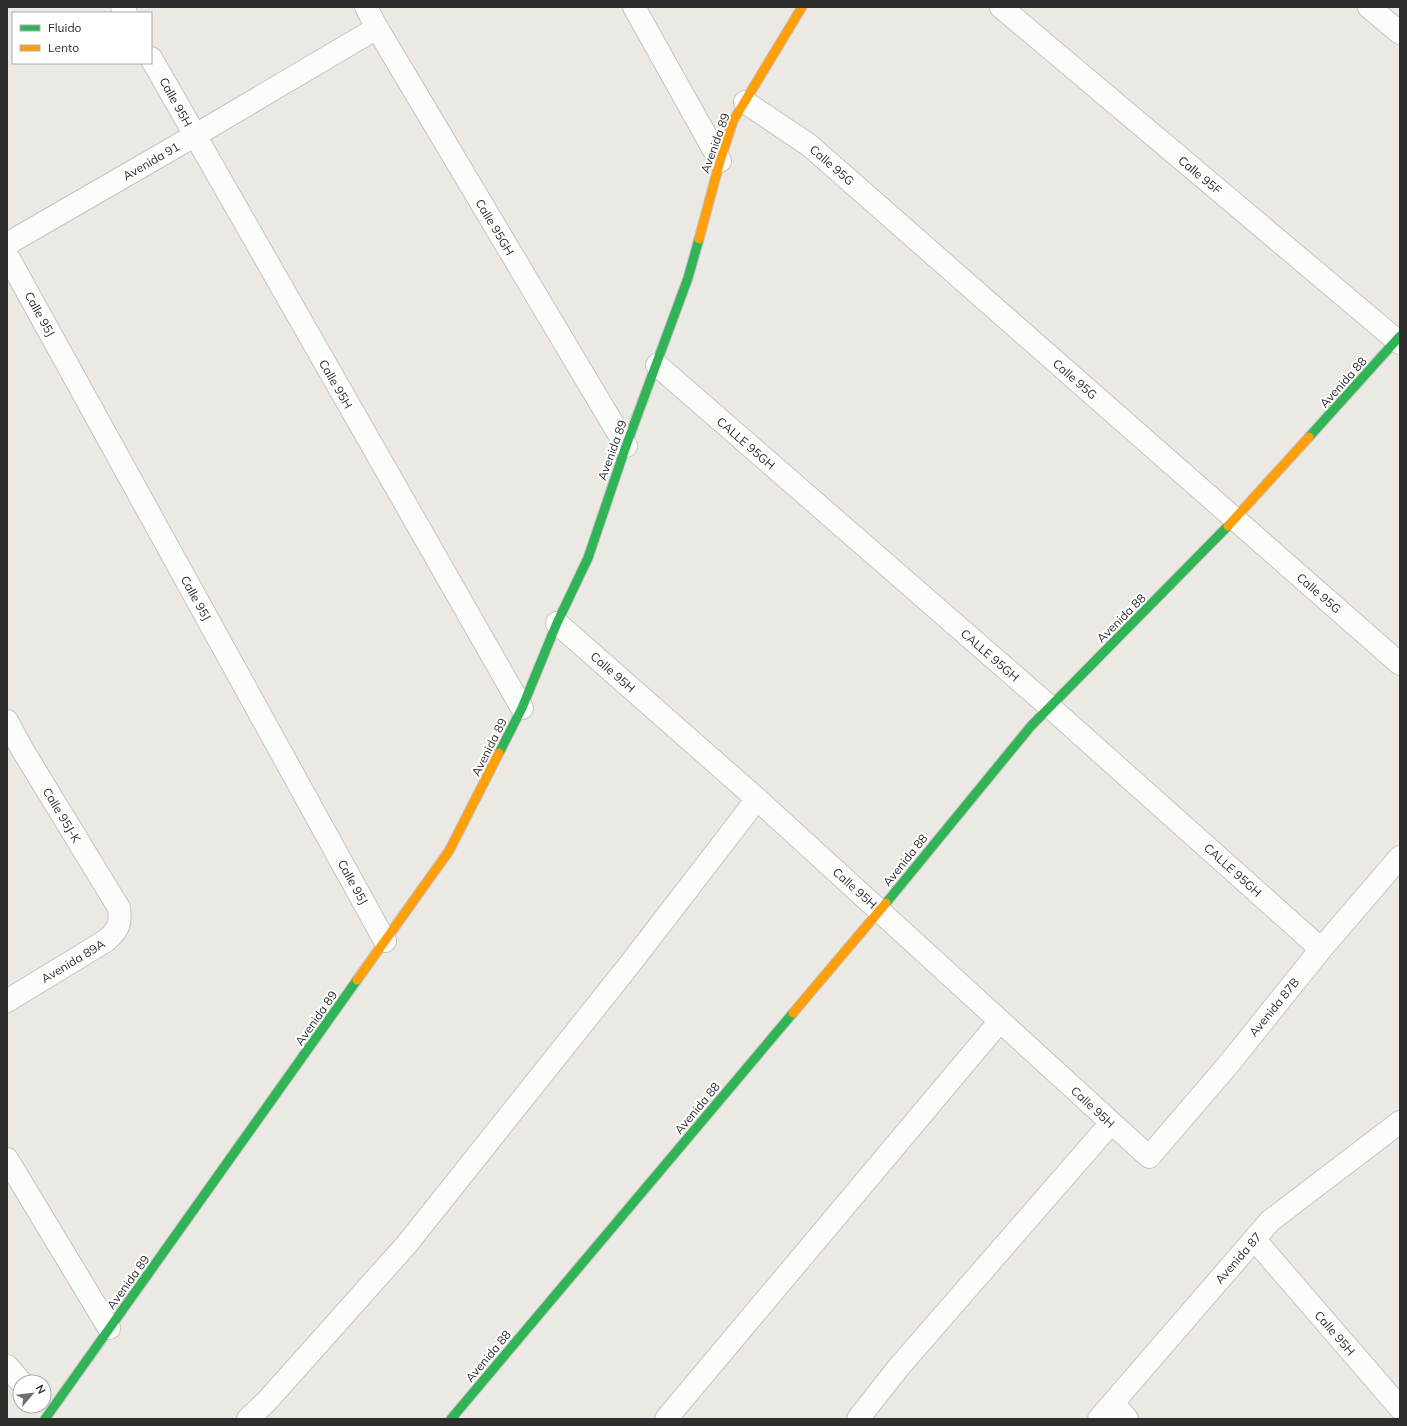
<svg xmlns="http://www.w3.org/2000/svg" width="1407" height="1426" font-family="Mulish,sans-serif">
<rect width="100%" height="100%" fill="#ece8e4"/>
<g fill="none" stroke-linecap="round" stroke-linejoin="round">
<g stroke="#c5c4c5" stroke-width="24">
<g id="street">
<path d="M122,7l4,6"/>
<path d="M366,7l11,21 249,418"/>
<path d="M634,7l86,154"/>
<path d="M1001,7l399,336"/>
<path d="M1369,7l31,26"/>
<path d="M151,58l371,650"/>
<path d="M745,102l64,43 591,519"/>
<path d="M7,244l187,-108 183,-108"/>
<path d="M7,255l378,686"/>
<path d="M657,365l393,342 271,242"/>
<path d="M557,623l200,176 392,358 79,-92 93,-116 79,-92"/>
<path d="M7,721l15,28 97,159c2,15 0,21 -12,32l-100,61"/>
<path d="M7,1159l102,169"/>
<path d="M1255,1240l145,168"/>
<path d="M7,1366l14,16"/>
<path d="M1113,1403l14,16"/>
<path d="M248,1419l19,-18 140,-157 223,-280 127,-165"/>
<path d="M666,1419l334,-398"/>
<path d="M858,1419l40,-51 213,-245"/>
<path d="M1099,1419l171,-198 130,-99"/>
</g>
</g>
<g stroke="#c5c4c5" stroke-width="11">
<g id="fast">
<path d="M1309,437l91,-101"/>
<path d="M499,753l23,-45 35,-85 31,-65 38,-112 62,-168 11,-39"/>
<path d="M886,903l145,-177 197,-200"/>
<path d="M45,1419l312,-439"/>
<path d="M451,1419l342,-406"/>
</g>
</g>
<g stroke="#c5c4c5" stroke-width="11">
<g id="slow">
<path d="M699,239l21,-78 13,-40 69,-114"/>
<path d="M1228,526l81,-89"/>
<path d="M357,980l92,-129 50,-98"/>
<path d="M793,1013l93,-110"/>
</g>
</g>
<use href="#street" stroke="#fcfcfb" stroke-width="22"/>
<use href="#fast" stroke="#30b455" stroke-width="9"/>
<use href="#slow" stroke="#ff9f0a" stroke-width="9"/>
</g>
<g text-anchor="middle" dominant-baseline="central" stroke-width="4" stroke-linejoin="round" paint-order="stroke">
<g font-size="12" fill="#2e2e2e" stroke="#fff">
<text transform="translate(176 102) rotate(61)">Calle 95H</text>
<text transform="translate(715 143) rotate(-70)">Avenida 89</text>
<text transform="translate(151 161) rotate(-30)">Avenida 91</text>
<text transform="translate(832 165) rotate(41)">Calle 95G</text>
<text transform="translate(1200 175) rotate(40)">Calle 95F</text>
<text transform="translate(495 227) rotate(59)">Calle 95GH</text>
<text transform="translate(40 314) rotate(61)">Calle 95J</text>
<text transform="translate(1075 379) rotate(41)">Calle 95G</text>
<text transform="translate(1343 382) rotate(-48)">Avenida 88</text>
<text transform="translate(336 384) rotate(60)">Calle 95H</text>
<text transform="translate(746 443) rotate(41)">CALLE 95GH</text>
<text transform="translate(612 450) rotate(-70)">Avenida 89</text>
<text transform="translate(1319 593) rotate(41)">Calle 95G</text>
<text transform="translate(196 598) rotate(61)">Calle 95J</text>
<text transform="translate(1121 618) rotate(-45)">Avenida 88</text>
<text transform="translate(990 655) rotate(41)">CALLE 95GH</text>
<text transform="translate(613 672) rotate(41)">Calle 95H</text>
<text transform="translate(489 747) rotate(-63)">Avenida 89</text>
<text transform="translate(62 815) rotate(59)">Calle 95J-K</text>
<text transform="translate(905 860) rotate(-51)">Avenida 88</text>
<text transform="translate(1233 870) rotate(42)">CALLE 95GH</text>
<text transform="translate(353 882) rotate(61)">Calle 95J</text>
<text transform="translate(855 888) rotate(42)">Calle 95H</text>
<text transform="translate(73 961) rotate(-31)">Avenida 89A</text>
<text transform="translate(1274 1007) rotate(-51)">Avenida 87B</text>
<text transform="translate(316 1018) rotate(-55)">Avenida 89</text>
<text transform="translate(1093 1107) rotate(43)">Calle 95H</text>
<text transform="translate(697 1108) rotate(-50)">Avenida 88</text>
<text transform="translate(1238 1258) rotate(-49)">Avenida 87</text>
<text transform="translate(128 1282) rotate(-54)">Avenida 89</text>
<text transform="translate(1335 1333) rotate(49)">Calle 95H</text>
<text transform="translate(488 1356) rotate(-50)">Avenida 88</text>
</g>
</g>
<rect width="1407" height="1426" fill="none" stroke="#2e2e2e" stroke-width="16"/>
<rect x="12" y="12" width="140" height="52" fill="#ffffff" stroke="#ababab"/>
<rect x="20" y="25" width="20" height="6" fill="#30b455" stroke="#ababab"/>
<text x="48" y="32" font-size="12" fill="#2e2e2e">Fluido</text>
<rect x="20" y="45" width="20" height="6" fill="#ff9f0a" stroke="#ababab"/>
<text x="48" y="52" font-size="12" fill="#2e2e2e">Lento</text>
<g transform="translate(32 1394) rotate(62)"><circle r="19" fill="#ffffff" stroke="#ababab"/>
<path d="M0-3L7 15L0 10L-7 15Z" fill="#706f6e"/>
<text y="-6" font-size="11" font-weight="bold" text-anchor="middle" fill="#2e2e2e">N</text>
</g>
</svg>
